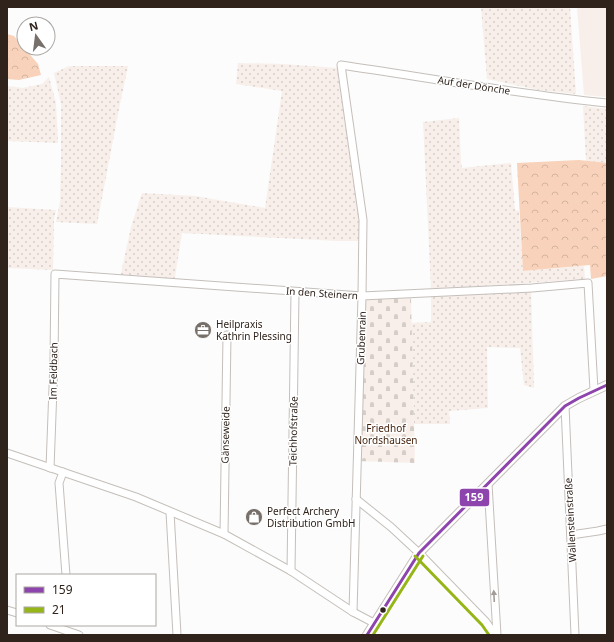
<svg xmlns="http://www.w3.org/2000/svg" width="614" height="642" font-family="'Noto Sans',sans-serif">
<defs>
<pattern id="green-dots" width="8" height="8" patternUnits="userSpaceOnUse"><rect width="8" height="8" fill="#f8efea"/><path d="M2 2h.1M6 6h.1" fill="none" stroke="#d5cdc8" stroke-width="1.8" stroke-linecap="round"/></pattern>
<pattern id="forest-crowns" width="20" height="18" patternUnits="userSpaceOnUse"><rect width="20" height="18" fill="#f8d2ba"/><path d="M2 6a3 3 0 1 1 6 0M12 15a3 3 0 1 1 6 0" fill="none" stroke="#d5b49f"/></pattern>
<pattern id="cemetery-stones" width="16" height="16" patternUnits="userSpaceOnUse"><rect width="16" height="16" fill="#f8efea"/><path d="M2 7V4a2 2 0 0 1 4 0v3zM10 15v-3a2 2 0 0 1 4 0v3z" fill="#d5cdc8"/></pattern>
</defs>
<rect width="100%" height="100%" fill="#fbfcfb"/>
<g fill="url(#green-dots)">
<path d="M481,7h89l6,87 -37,-4 -52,-11z"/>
<path d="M238,63l45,1 54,4 22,154 4,19h-25l-156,-8 -8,50 -54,-5 11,-51 11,-34 53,3 70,12 17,-117 -46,-7z"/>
<path d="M69,66h59l-10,48 -21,110 -41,-2 4,-20 1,-38v-60l-7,-31z"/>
<path d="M49,77l7,26 2,40 -51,-2v-55l16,2 19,-4z"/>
<path d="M583,106l24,3v54l-21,-2z"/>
<path d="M459,118l2,44 1,6 49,-5 4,47 4,1 4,60 61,-5 1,13 -145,10 -9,-1 -8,-166z"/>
<path d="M7,207l49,3 -2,9 -1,51 -46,-2z"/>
<path d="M531,290l3,98 -10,-3 -4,-37 -33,-1 1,61 -39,3 1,13h-36l-3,-101 20,-1v-25z"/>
</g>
<g fill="url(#forest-crowns)">
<path d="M7,34l7,2 24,28 3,11 -22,5 -12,-1z"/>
<path d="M579,160l28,3v113l-16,3 -1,-14 -67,6 -6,-108z"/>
</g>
<path fill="url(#cemetery-stones)" d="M362,296l49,2 4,165 -58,-2z"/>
<path fill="#f8efea" d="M577,7h30v90l-23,-2z"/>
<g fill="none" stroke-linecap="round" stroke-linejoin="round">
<g stroke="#c5bfbb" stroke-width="9">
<g id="minor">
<path d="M565,406l10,229"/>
<path d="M7,453l129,44 88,37 67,37 62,41 21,11"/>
<path d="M50,468l4,-107 1,-87 307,22 170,-8 56,-5 6,107"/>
<path d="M63,472l-4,11 7,92"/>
<path d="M488,484l9,151"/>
<path d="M356,499l35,28 28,26 67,69 9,13"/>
<path d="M170,512l7,123"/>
<path d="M224,534l3,-199"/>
<path d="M571,535l27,-4 9,-2"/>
<path d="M291,571l4,-279"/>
<path d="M7,610l10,3"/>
<path d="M353,612l9,-316 1,-76 -22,-155c88,13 177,29 266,38"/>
<path d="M50,625l29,10"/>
</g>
</g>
<g stroke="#c5bfbb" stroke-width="10">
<path id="tertiary" d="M367,635l52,-82 146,-147 14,-8 28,-13"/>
</g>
<use href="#minor" stroke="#fefffe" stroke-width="7"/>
<use href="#tertiary" stroke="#fefffe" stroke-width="8"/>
<g stroke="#fff" stroke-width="6">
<path id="bus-1" d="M367,635l52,-82 146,-147 14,-8 28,-13"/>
</g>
<g stroke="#fff" stroke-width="6">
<g id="bus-2">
<path d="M415,556l67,69 7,10"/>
<path d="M373,635l50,-79"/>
</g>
</g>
<use href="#bus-1" stroke="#8e44ad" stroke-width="3"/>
<use href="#bus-2" stroke="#96b618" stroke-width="3"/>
</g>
<defs><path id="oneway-solid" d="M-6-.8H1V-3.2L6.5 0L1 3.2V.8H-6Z"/></defs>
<use fill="#a19c98" href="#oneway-solid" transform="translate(494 596) rotate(-93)"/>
<defs>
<g id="office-disc" transform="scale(0.9)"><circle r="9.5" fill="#766f6a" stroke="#fff"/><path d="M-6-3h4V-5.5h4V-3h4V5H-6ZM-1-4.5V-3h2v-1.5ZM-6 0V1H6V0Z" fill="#fff"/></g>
<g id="shop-disc" transform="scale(0.9)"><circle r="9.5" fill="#766f6a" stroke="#fff"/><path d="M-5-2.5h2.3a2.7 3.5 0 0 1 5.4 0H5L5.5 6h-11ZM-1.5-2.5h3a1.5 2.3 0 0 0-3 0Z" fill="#fff"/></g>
</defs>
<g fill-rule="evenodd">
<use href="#office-disc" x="203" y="330"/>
<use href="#shop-disc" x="254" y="517"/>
</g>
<circle fill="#2f231c" stroke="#fff" stroke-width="1.5" cx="383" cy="610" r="3.5"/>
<g text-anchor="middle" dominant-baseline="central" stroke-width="3" stroke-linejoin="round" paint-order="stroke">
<g font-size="10" fill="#2f231c" stroke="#fff">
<text transform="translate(474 85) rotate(9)">Auf der Dönche</text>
<text transform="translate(322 293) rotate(4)">In den Steinern</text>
<text transform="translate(361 338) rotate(-88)">Grubenrain</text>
<text transform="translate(53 371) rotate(-89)">Im Feldbach</text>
<text transform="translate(293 431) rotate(-89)">Teichhofstraße</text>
<text transform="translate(225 435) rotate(-89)">Gänseweide</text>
<text transform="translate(570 520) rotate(-93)">Wallensteinstraße</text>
</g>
<g font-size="10" fill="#2f231c" stroke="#fff" text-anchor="start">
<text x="216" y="324">Heilpraxis<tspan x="216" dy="12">Kathrin Plessing</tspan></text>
<text x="267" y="511">Perfect Archery<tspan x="267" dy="12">Distribution GmbH</tspan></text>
</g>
<g font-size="10" fill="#411f09" stroke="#fff">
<text x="386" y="428">Friedhof<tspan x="386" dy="12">Nordshausen</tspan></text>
</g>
</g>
<rect stroke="#fff" stroke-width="1.5" x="459" y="488" width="31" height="19" rx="4" fill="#8e44ad"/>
<g font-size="11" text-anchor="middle" font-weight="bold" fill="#fff">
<text x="474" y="501">159</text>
</g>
<rect width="614" height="642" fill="none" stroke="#2f231c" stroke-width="16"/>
<rect x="16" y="574" width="140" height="52" fill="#ffffff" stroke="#aca7a4"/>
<rect x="24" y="587" width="20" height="6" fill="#8e44ad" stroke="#aca7a4"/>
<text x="52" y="594" font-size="12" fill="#2f231c">159</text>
<rect x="24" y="607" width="20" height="6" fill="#96b618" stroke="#aca7a4"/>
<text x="52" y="614" font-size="12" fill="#2f231c">21</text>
<g transform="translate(36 36) rotate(346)"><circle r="19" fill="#ffffff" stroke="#aca7a4"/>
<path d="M0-3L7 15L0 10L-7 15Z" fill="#766f6a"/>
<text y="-6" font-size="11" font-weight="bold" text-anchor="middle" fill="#2f231c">N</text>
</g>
</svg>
